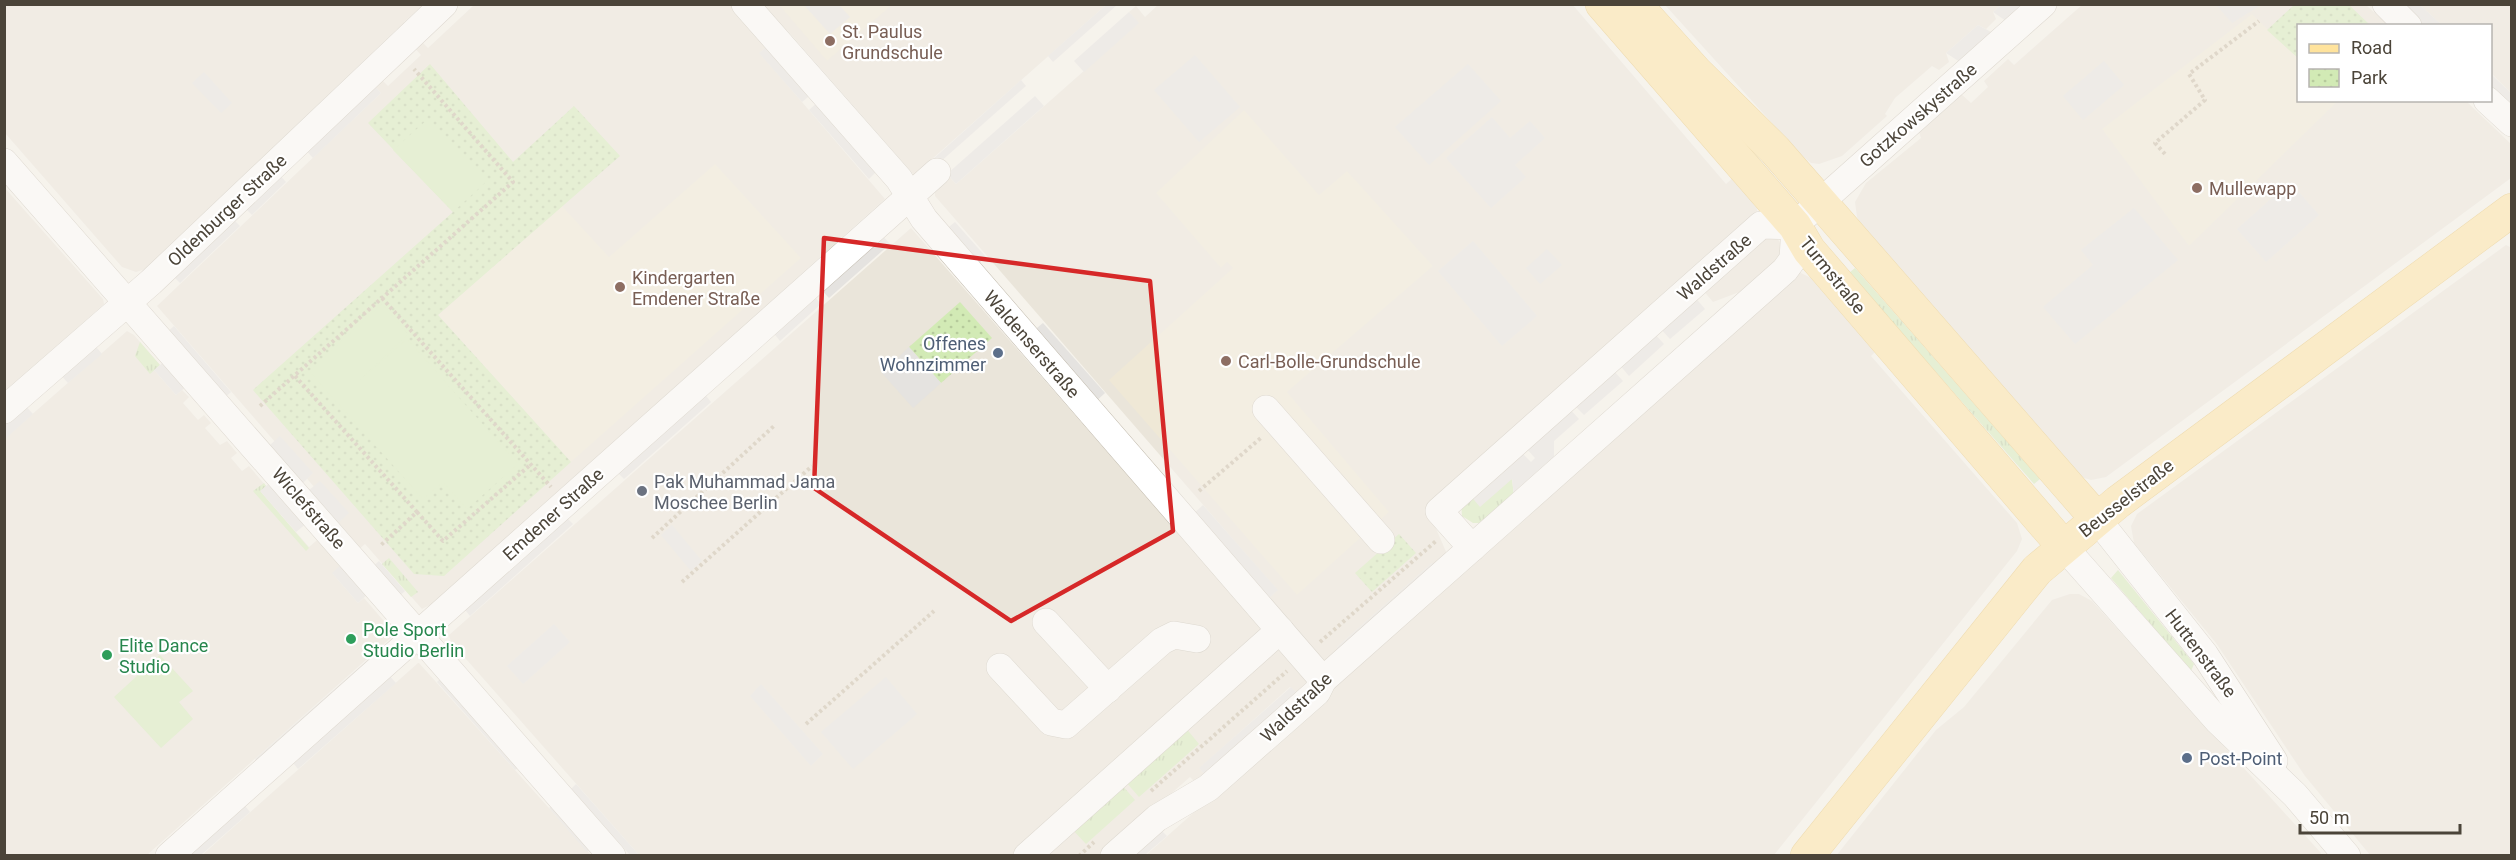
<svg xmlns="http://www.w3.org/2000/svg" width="2516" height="860" font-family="Roboto,sans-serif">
<defs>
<pattern id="grass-tufts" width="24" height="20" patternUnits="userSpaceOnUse" patternTransform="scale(1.5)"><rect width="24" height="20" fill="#d2eab5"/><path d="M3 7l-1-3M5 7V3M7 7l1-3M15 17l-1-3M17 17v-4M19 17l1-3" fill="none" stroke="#b6ca9c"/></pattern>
<pattern id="park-dots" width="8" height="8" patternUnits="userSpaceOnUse" patternTransform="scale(1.5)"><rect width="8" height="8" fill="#d2eab5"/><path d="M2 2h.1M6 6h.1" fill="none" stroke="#b6ca9c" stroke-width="1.8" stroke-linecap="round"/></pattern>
</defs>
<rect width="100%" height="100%" fill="#f6f3ec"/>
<g fill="#eae5da">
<path d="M1159,4h413l154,180 9,-8 22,33v6l-326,302 16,37 -4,9h-11l-95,84v9l-11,8 -58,-65 9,-9 -342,-394v-7l12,-15 9,10 182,-161 -9,-11 7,-6 9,11z"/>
<path d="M4,5h419l-19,17 5,6 -12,1 -252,240 -9,3 -14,-5 -117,-134z"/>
<path d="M474,5h262l35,39 -11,9 125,146 -453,405 -10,5 -57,-65 -8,7 -23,-25 8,-7 -185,-213 224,-213 -10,-11 7,-6 10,10 33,-31 -10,-11 7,-6 10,10z"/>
<path d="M755,5h351l-192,170 -127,-145 -6,4z"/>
<path d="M1665,5h336l-8,7 3,7 -10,10 -8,-4 -32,28 3,9 -10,8 -7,-4 -37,32 -10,16 2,2 -45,40 -23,8 -8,-1 -10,-8z"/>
<path d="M2082,5h284l22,20 -90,1v74l168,1 45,43v34l-405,299 -15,3 -10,-3 -218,-246 -6,-14 -2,-15 11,-19 55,-45 -3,-9 42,-36 11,10 17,-16 -4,-6 24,-22 6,6z"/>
<path d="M2420,5h91v88l-20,-20 -1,-47 -48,-1z"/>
<path d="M4,187l99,112 1,5 -99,88z"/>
<path d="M911,228l397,453 -8,15 -10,-9 -90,81 7,10 -9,7 -8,-8 -89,78h-462l-188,-213 -2,-7z"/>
<path d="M1772,233l15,17 -37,38 -37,14 -11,-13z"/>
<path d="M2506,245l6,3 -1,607h-141l-65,-79 -89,-133 -82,-100 -3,-17 6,-12z"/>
<path d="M1799,272l12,6 64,74 -4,4 146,167 5,16 -5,12 -243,304 -629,1z"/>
<path d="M127,331l7,4 26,30 -6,5 22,25 6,-5 7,7 -6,6 15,17 6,-5 7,8 -6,5 15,17 7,-4 10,12 -6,5 11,13 7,-5 17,20 -5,6 48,55 14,-12 23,26 -13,13 25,29 6,-5 31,36 -248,221h-142l-1,-416z"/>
<path d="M2070,594h9l13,7 229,252 -1,3h-484l100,-126 28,-23 88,-107z"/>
<path d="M419,663l172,192 -390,1 217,-193z"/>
</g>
<g fill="#efe8d6">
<path d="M779,5h113l-65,56z"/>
<path d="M2252,14l46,44v42l40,1 -149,145 -87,-117z"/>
<path d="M1244,110l75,85 28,-24 86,95 -146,126 102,120 -92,83 -188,-215 124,-112 -6,-6 -6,6 -65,-75z"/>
<path d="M715,164l86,94 -230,204 -133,-147 124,-109 47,51z"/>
</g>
<g fill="url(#grass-tufts)">
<path d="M1855,268l185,211 -6,5 -185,-211z"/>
<path d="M140,342l20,23 -10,9 -15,-18z"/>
<path d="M1512,479l2,17 -35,27h-6l-11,-7 -1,-13z"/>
<path d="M264,483l2,3 -5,6 48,56 -3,3 -53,-60z"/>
<path d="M389,558l29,34 -7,5 -29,-33z"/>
<path d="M2118,570l76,94 -3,7 -80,-93z"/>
<path d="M1185,727l14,17 -60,53 -14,-16z"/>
<path d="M1121,784l14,16 -49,44 -15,-16z"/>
</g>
<g fill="url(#park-dots)">
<path d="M2294,5h55l21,20 -72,1v32l-31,-28z"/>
<path d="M430,64l83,98 61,-56 46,50 -182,159 133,147 -127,114 -30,-2 -161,-184 200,-178 -85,-89z"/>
<path d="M960,302l32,36 -51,45 -32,-36z"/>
<path d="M1399,534l17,19 -44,39 -17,-19z"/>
</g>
<g fill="#d2eab5">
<path d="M428,119l58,63 -33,30 -60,-62z"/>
<path d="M382,304l26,30 -48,46 47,-41 111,125 -51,45 -24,-27 -20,17 -114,-128z"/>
<path d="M160,655l33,36 -14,11 14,17 -32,29 -47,-51z"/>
</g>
<g fill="#e5e3e0">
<path d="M804,5h35l11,12 -20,17z"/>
<path d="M1106,5h11l-64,57 -5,-6z"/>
<path d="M2001,5h24l-19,16 -13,-9z"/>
<path d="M2216,5h45l-29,18z"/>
<path d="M2403,5h17l22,20h-23z"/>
<path d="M1129,12l10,11 -55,49 -10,-11z"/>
<path d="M1978,25l15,8 -33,29 -14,-9z"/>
<path d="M771,44l42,49 -11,9 -43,-49z"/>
<path d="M1195,55l45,52 -41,35 -45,-52z"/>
<path d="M2104,61l20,24 -41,35 -20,-24z"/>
<path d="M1468,64l33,37 -72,64 -34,-38z"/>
<path d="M204,72l28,31 -11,10 -29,-30z"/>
<path d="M2490,73l21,20v20l-20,-20z"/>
<path d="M1021,80l5,6 -88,78 -5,-5z"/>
<path d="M371,82l10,11 -68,65 -10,-11z"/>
<path d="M1035,96l9,10 -88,78 -9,-10z"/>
<path d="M820,100l59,69 -10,10 -60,-69z"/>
<path d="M1492,117l18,21 20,-17 15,17 -30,27 11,12 -35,31 -45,-50z"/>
<path d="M277,172l9,10 -34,33 -10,-10z"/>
<path d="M2290,182l29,33 -53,47 -29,-33z"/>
<path d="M2134,208l44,52 -103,84 -32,-37 50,-42 -12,-15z"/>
<path d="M230,216l10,10 -60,57 -10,-10z"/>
<path d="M955,222l31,35 -11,10 -31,-36z"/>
<path d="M880,233l10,11 -61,54 -10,-11z"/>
<path d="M1473,241l64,75 -35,30 -64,-75z"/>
<path d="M1547,249l15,16 -22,19 -14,-16z"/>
<path d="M812,294l9,10 -41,37 -9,-11z"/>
<path d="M1694,296l11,13 -35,30 -11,-12z"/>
<path d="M1043,323l62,70 -11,10 -62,-71z"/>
<path d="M174,326l57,66 -8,7 -57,-66z"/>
<path d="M1653,332l11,12 -35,32 -11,-13z"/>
<path d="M92,342l10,12 -34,29 -10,-11z"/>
<path d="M909,347l32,36 -28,25 -31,-35z"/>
<path d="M165,361l22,25 -11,9 -22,-25z"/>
<path d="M1612,369l11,12 -39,34 -12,-12z"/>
<path d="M702,391l9,11 -87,77 -10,-10z"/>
<path d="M23,403l10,11 -28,25 -1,-20z"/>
<path d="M1568,407l11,12 -25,22v20l-40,35 -2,-17 -32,28 -11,-13 50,-44 12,12 4,-4 -11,-12z"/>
<path d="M280,436l33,37 -10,10 -33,-38z"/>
<path d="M320,481l29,32 -11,10 -29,-33z"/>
<path d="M271,482l36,41 -11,9 -36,-41z"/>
<path d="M1203,505l75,85 -10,9 -76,-84z"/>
<path d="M563,514l10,10 -103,92 -9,-11z"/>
<path d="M672,525l30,36 -11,10 -30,-36z"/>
<path d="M379,561l26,30 -8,7 -26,-30z"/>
<path d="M343,563l26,30 -11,10 -26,-30z"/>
<path d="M1432,563h11l-106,93v-9z"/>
<path d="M554,624l16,18 -47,42 -16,-18z"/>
<path d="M372,656l4,4 -116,104 -5,-5z"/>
<path d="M386,672l10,11 -98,86 -9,-11z"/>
<path d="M886,677l31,37 -64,55 -32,-37z"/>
<path d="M441,678l79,89 -5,3 -78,-88z"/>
<path d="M761,684l62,70 -12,12 -61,-70z"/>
<path d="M1291,687l9,9 -93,81 -8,-9z"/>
<path d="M576,784l63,71h-9l-59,-66z"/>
<path d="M241,801l9,11 -49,43 -22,1z"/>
<path d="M553,805l38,43 -4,4 -38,-44z"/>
<path d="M1158,827l9,9 -22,19h-15z"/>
</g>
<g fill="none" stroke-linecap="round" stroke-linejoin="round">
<g stroke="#c2bbae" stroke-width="28">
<g id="minor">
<path d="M745,4l154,175 25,40 399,461"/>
<path d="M2386,4l22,22"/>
<path d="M2487,100l25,23"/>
<path d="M4,162l608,694"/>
<path d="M1806,215l237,-211"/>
<path d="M1266,409l115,131"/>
<path d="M4,410l147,-128 293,-278"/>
<path d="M2097,519l108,136 69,106"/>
<path d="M2064,547l154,174 77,74 52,61"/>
<path d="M1472,548l-33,-37 322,-286 34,1"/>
<path d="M1046,622l62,67"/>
<path d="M1000,667l51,55 15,3 96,-84 12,-6 23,4"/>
<path d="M169,856l768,-684"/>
<path d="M1027,856l253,-226"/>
<path d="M1114,856l43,-38 51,-30 109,-96 6,-12 462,-410 8,-11 2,-33"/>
</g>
</g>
<g stroke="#e6c16a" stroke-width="34">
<g id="major">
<path d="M1602,4l193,222 14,24 255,297"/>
<path d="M1635,4l61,68 79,78 322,369"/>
<path d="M1807,856l230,-286 81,-68 394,-292"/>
</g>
</g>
<g stroke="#c4b79f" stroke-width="4" stroke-dasharray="3 3" stroke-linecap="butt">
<path d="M2165,154l-10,-11 50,-43 -16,-26 70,-53"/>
<path d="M382,298l169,189"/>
<path d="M295,376l122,136 -36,33"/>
<path d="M260,406l253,-224 -99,-113"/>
<path d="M1199,491l63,-54"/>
<path d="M417,512l26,29 87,-76"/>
<path d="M652,538l123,-113"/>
<path d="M682,582l130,-116"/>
<path d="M1320,642l116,-101"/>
<path d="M806,724l128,-113"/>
<path d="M1151,791l136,-120"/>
<path d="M1079,856l15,-14"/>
</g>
<use href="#minor" stroke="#fff" stroke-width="27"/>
<use href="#major" stroke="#ffe39c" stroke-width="33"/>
</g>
<path d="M0 0H2516V860H0ZM824,238l326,43 23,250 -162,90 -197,-133z" fill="#f6f3ec" fill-opacity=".55" fill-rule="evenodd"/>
<path fill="none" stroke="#d62828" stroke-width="4.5" stroke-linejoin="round" d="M824,238l326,43 23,250 -162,90 -197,-133z"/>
<g fill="#8d6e63" stroke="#fff" stroke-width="2">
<circle cx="830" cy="41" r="6"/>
<circle cx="2197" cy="188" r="6"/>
<circle cx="620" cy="287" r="6"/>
<circle cx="1226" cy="361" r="6"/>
</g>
<g fill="#5c6f8a" stroke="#fff" stroke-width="2">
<circle cx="998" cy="353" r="6"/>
<circle cx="2187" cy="758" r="6"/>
</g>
<circle fill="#6b7280" stroke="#fff" stroke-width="2" cx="642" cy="491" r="6"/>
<g fill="#2e9e5b" stroke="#fff" stroke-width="2">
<circle cx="351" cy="639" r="6"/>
<circle cx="107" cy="655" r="6"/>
</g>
<g text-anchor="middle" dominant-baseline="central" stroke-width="4.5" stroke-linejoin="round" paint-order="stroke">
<g font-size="18" fill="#785e54" stroke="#fff" text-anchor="start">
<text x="842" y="31">St. Paulus<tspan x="842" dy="21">Grundschule</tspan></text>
<text x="2209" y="188">Mullewapp</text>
<text x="632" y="277">Kindergarten<tspan x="632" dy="21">Emdener Straße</tspan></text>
<text x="1238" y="361">Carl-Bolle-Grundschule</text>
</g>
<g font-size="18" fill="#4b4439" stroke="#fff">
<text transform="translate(1918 115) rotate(-41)">Gotzkowskystraße</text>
<text transform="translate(227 210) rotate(-43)">Oldenburger Straße</text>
<text transform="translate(1714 267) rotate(-41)">Waldstraße</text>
<text transform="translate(1833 275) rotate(51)">Turmstraße</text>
<text transform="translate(1032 344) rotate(49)">Waldenserstraße</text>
<text transform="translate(2126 498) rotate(-38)">Beusselstraße</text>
<text transform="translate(309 508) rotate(49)">Wiclefstraße</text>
<text transform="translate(553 514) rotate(-42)">Emdener Straße</text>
<text transform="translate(2201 653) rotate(53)">Huttenstraße</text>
<text transform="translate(1296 707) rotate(-44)">Waldstraße</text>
</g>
<g font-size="18" fill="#4e5e75" stroke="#fff" text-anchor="end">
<text x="986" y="343">Offenes<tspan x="986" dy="21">Wohnzimmer</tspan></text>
<text x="2199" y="758" text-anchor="start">Post-Point</text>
</g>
<g font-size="18" fill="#5b616d" stroke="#fff" text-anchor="start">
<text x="654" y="481">Pak Muhammad Jama<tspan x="654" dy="21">Moschee Berlin</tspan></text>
</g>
<g font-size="18" fill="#27864d" stroke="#fff" text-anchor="start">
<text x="363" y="629">Pole Sport<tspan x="363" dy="21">Studio Berlin</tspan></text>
<text x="119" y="645">Elite Dance<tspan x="119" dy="21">Studio</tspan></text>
</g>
</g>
<rect width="2516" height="860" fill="none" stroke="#4b4439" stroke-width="12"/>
<rect x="2297" y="24" width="195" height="78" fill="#ffffff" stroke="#b7b4b0" stroke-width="1.5"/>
<rect x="2309" y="44" width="30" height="9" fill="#ffe39c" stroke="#b7b4b0" stroke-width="1.5"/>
<text x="2351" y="54" font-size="18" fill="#4b4439">Road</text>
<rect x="2309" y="69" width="30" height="18" fill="url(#park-dots)" stroke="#b7b4b0" stroke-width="1.5"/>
<text x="2351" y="84" font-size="18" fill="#4b4439">Park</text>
<path d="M2300 824v9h160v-9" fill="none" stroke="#4b4439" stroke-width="3"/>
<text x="2309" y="824" font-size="18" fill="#4b4439" stroke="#ffffff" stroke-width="4.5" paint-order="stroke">50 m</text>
</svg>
